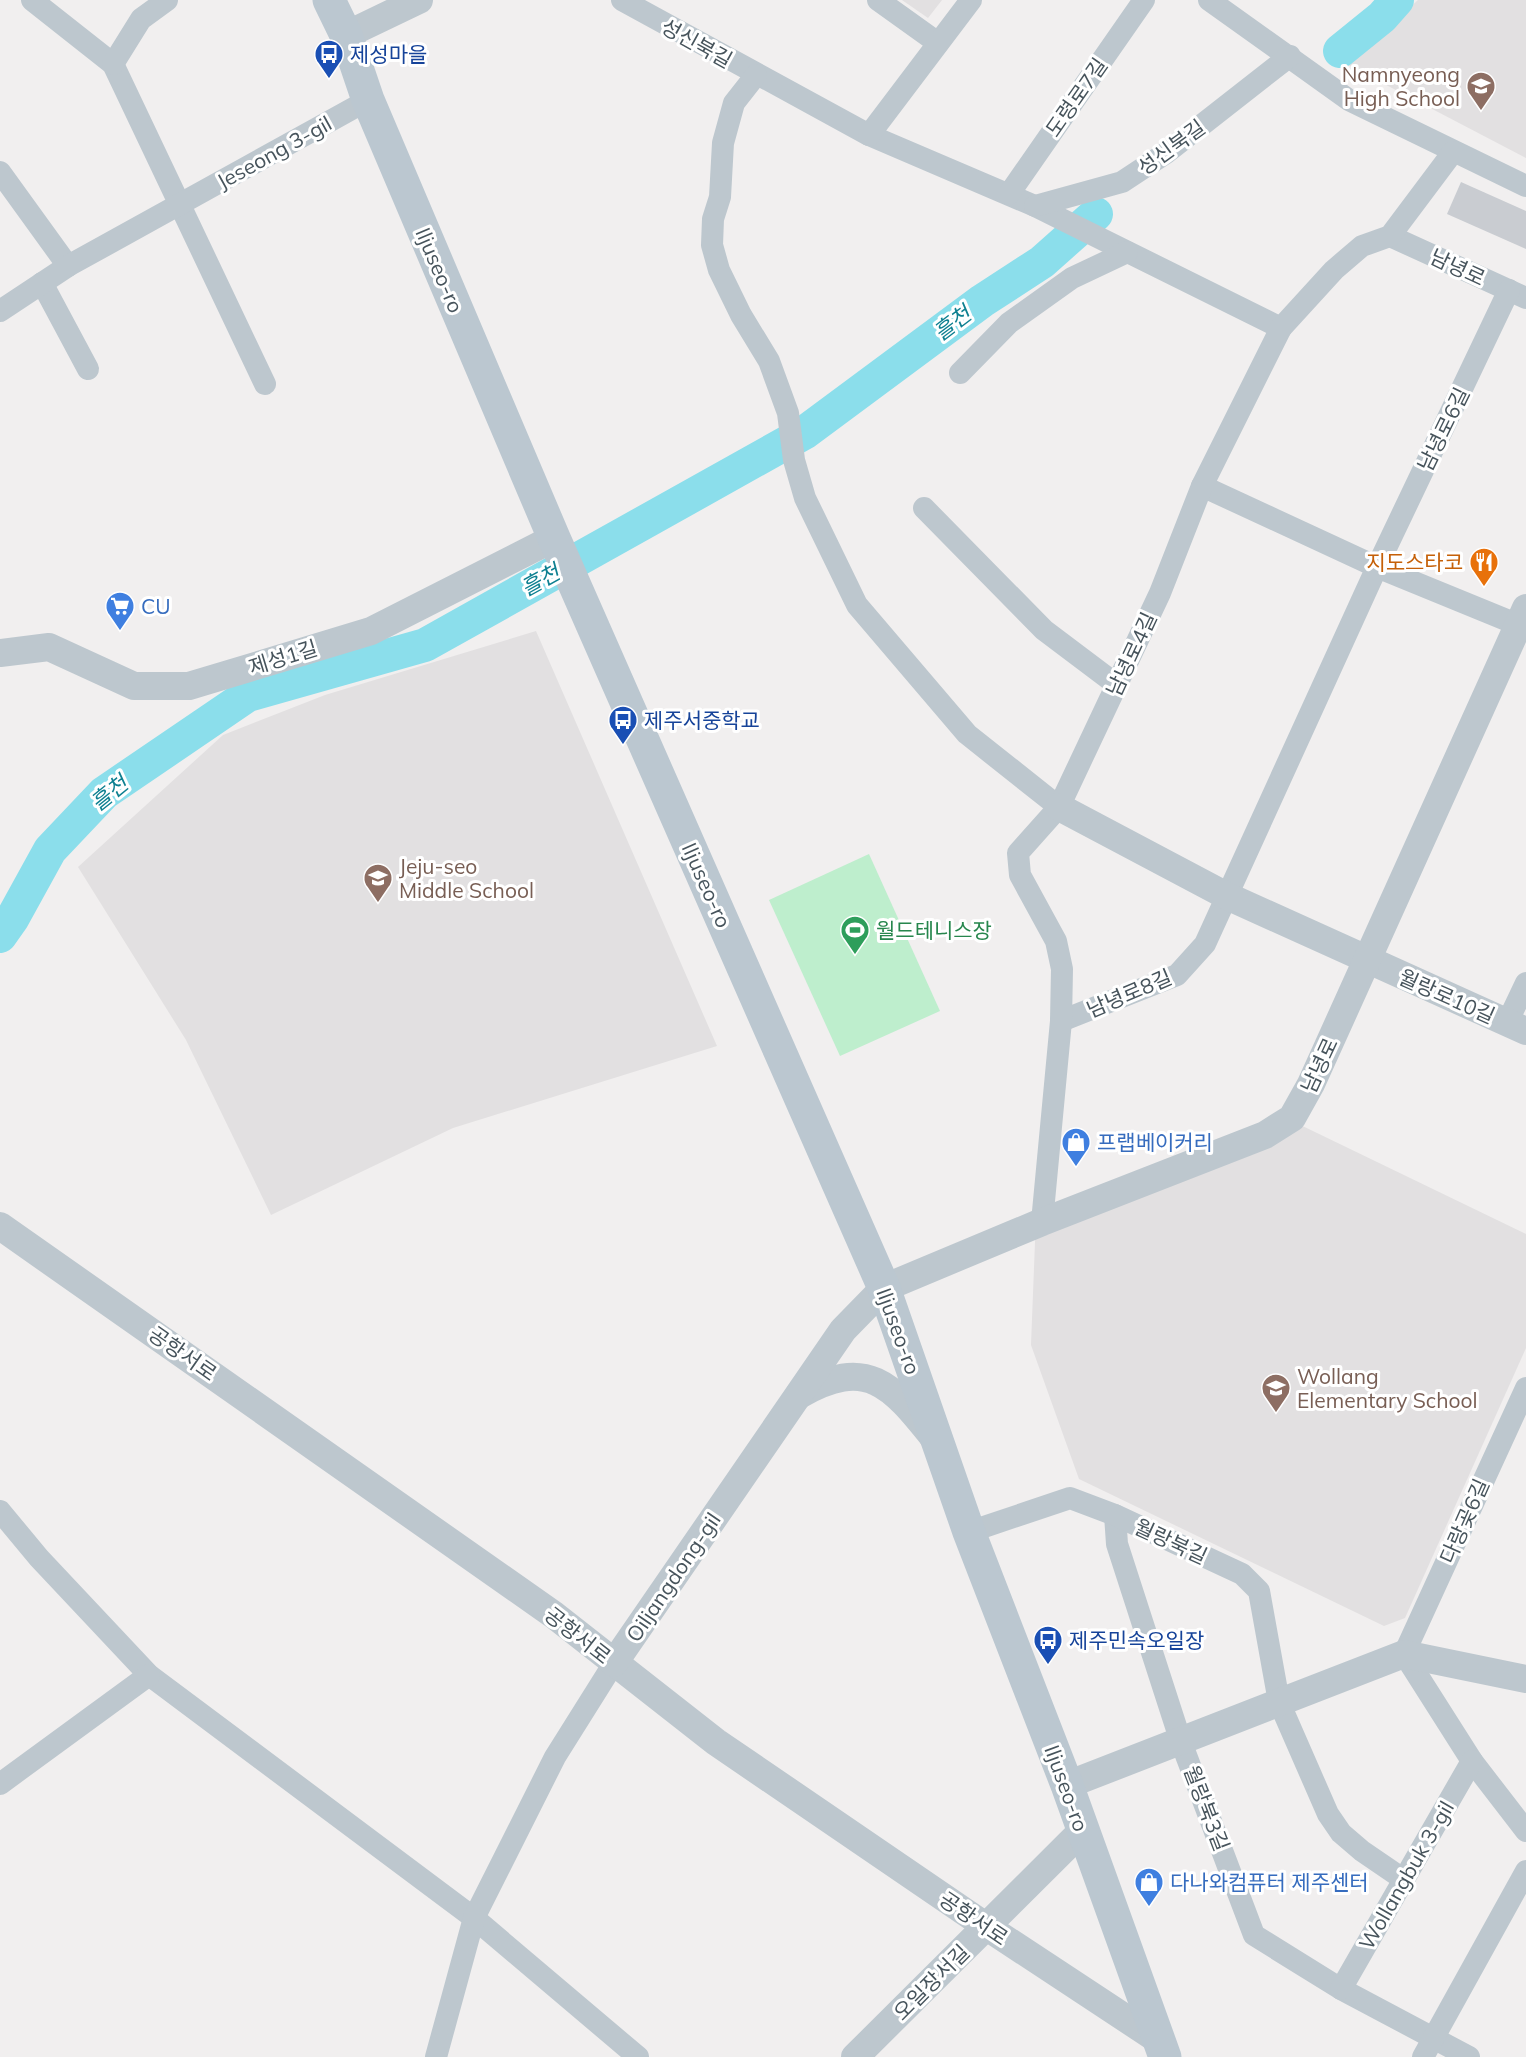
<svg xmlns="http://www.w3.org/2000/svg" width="1526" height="2057" font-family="Mulish,'Noto Sans KR',sans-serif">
<rect width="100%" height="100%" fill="#f1efef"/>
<g fill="#e2e0e1">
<path d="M902,0h40l-14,18z"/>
<path d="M1418,0h108v158l-178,-93z"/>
<path d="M536,631l181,415 -264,82 -182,87 -85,-175 -108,-173 145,-132 102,-40z"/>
<path d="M1286,1118l240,116v114l-121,270 -21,8 -305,-147 -48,-134 5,-128z"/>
</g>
<path fill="#beeecd" d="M869,854l71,157 -100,45 -71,-156z"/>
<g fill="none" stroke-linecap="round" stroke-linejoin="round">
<g stroke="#8bdeeb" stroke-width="34">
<path d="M1340,51l42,-34 15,-17"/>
<path d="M0,936l12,-17 38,-69 54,-57 144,-98 177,-50 379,-212 178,-132 60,-39 54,-48"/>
</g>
</g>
<path fill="#c9ccd1" d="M1461,182l65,29v38l-79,-35z"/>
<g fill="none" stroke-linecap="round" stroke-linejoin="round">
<g stroke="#bdc7ce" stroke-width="22">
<path d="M32,0l81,64 152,320"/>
<path d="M622,0l247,135 166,71 246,122"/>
<path d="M878,0l60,43"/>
<path d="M1209,0l140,100 177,86"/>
<path d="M113,64l28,-45 26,-19"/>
<path d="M756,75l-22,28 -11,40 -3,54 -7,22 -1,26 7,25 22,45 28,46 19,52 6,47 11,38 52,107 110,129 92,73"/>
<path d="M869,135l102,-135"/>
<path d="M0,172l68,94"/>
<path d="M1009,194l135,-194"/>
<path d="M1035,206l87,-24 44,-29 124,-97"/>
<path d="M1390,236l136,62"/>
<path d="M42,283l46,86"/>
<path d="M0,311l68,-45 300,-166"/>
<path d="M960,373l49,-50 63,-45 55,-26"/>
<path d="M1202,486l175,81 149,61"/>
<path d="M924,508l120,122 73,55"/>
<path d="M1061,1021l116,-46 28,-31 172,-377 132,-277"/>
<path d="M1507,1023l19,-40"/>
<path d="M1042,1222l19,-201 1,-52 -6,-28 -36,-66 -2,-22 41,-46 101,-214 42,-107 79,-158 53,-58 28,-24 28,-10 63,-84"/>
<path d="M1526,1388l-122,266 68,107 54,70"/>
<path d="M0,1511l39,47 110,117 325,243 164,139"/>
<path d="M1115,1515l2,29 64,198 73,193 87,54 128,68"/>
<path d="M969,1532l101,-34 45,17 127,59 17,17 20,111 49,112 13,19 21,18 41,28"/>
<path d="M0,1784l149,-109"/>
<path d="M1341,1989l131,-228"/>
<path d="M436,2057l38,-139 81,-161 59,-94"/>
<path d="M1423,2057l103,-186"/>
</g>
<g stroke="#bdc7ce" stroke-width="28">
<path d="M346,35l73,-35"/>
<path d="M0,653l49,-6 85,39h55l182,-55 183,-93"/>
<path d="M1059,807l168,89 299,135"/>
<path d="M0,1226l554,389 162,127 271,185 173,114"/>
<path d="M799,1395c68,-39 92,-11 135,43"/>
<path d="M614,1663l229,-333 41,-42 158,-66 223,-87 27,-17 19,-34 215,-476"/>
<path d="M1067,1785l337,-131 122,25"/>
<path d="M855,2057l227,-226"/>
</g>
<path stroke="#bbc7d0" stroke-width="33" d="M329,0l17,35 22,65 186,438 330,750 85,244 98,253 98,272"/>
</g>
<defs>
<g id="bus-pin" transform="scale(1.5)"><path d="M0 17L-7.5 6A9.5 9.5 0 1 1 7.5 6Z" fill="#1a4fb4" stroke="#fff"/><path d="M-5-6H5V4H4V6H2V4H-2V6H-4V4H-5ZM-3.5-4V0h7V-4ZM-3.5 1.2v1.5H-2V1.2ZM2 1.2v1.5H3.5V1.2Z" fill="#fff"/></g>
<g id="school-pin" transform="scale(1.5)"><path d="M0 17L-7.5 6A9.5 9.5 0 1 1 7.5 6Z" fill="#8d6e63" stroke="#fff"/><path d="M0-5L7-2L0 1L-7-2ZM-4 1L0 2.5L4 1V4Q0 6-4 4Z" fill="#fff"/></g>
<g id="restaurant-pin" transform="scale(1.5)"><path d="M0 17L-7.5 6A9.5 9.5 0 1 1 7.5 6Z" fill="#e8710a" stroke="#fff"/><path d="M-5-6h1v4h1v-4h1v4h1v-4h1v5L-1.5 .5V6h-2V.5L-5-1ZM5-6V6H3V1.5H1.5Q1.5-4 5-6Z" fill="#fff"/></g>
<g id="supermarket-pin" transform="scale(1.5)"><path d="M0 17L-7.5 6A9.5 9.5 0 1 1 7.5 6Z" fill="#3f7fe0" stroke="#fff"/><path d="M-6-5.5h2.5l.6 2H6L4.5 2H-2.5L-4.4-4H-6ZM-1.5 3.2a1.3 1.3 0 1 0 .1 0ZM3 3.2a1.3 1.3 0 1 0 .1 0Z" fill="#fff"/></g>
<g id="stadium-pin" transform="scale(1.5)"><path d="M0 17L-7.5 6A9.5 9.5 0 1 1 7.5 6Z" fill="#2e9e5b" stroke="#fff"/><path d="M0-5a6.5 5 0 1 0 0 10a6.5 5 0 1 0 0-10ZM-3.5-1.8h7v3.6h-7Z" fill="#fff"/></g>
<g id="shop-pin" transform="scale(1.5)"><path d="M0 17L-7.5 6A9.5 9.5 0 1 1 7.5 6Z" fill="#3f7fe0" stroke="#fff"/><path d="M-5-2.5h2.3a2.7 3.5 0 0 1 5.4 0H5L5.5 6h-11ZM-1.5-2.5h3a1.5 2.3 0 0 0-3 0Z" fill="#fff"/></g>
</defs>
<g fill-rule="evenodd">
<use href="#bus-pin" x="329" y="54"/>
<use href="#school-pin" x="1481" y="86"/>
<use href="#restaurant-pin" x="1484" y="562"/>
<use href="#supermarket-pin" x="120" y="606"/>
<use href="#bus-pin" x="623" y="720"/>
<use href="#school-pin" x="378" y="878"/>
<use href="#stadium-pin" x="855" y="930"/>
<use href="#shop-pin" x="1076" y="1142"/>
<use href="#school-pin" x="1276" y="1388"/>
<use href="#bus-pin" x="1048" y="1640"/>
<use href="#shop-pin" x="1149" y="1882"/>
</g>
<g text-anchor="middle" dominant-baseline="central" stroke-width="6" stroke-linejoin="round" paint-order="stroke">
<g font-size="21" fill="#47545c" stroke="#fff">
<text transform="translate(697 43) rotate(29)">성신북길</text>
<text transform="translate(1076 97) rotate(-55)">도령로7길</text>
<text transform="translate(1171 147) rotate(-36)">성신북길</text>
<text transform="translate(274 152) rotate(-29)">Jeseong 3-gil</text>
<text transform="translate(1458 267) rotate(25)">남녕로</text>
<text transform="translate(440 270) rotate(67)">Iljuseo-ro</text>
<text transform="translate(1443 429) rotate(-64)">남녕로6길</text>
<text transform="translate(1131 654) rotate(-65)">남녕로4길</text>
<text transform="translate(283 657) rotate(-17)">제성1길</text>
<text transform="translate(707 885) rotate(66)">Iljuseo-ro</text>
<text transform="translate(1129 993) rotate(-23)">남녕로8길</text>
<text transform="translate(1447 996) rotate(24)">월랑로10길</text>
<text transform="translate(1319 1065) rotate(-65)">남녕로</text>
<text transform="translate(899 1331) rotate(70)">Iljuseo-ro</text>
<text transform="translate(183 1353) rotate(35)">공항서로</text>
<text transform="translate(1464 1521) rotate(-66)">다랑곶6길</text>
<text transform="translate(1171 1541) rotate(25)">월랑북길</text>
<text transform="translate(673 1577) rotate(-56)">Oiljangdong-gil</text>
<text transform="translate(578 1635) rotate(38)">공항서로</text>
<text transform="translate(1067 1788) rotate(70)">Iljuseo-ro</text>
<text transform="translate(1207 1808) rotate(69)">월랑북3길</text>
<text transform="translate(1406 1875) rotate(-60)">Wollangbuk 3-gil</text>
<text transform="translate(974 1918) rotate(34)">공항서로</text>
<text transform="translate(931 1982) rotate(-45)">오일장서길</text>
</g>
<g font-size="21" fill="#164399" stroke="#fff" text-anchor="start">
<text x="350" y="54">제성마을</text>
<text x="644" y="720">제주서중학교</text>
<text x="1069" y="1640">제주민속오일장</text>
</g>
<g font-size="21" fill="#785e54" stroke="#fff" text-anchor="start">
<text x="1460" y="74" text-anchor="end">Namnyeong<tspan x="1460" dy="24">High School</tspan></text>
<text x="399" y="866">Jeju-seo<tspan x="399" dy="24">Middle School</tspan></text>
<text x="1297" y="1376">Wollang<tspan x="1297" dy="24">Elementary School</tspan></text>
</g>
<g font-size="21" fill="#c56008" stroke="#fff" text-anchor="end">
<text x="1463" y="562">지도스타코</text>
</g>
<g font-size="21" fill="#366cbe" stroke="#fff" text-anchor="start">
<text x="141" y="606">CU</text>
<text x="1097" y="1142">프랩베이커리</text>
<text x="1170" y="1882">다나와컴퓨터 제주센터</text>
</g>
<g font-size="21" fill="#27864d" stroke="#fff" text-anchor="start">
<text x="876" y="930">월드테니스장</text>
</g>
<g font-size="22" font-style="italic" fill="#0e8091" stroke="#fff">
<text transform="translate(952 323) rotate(-37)">흘천</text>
<text transform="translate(540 580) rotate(-29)">흘천</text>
<text transform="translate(109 793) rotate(-39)">흘천</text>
</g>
</g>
</svg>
